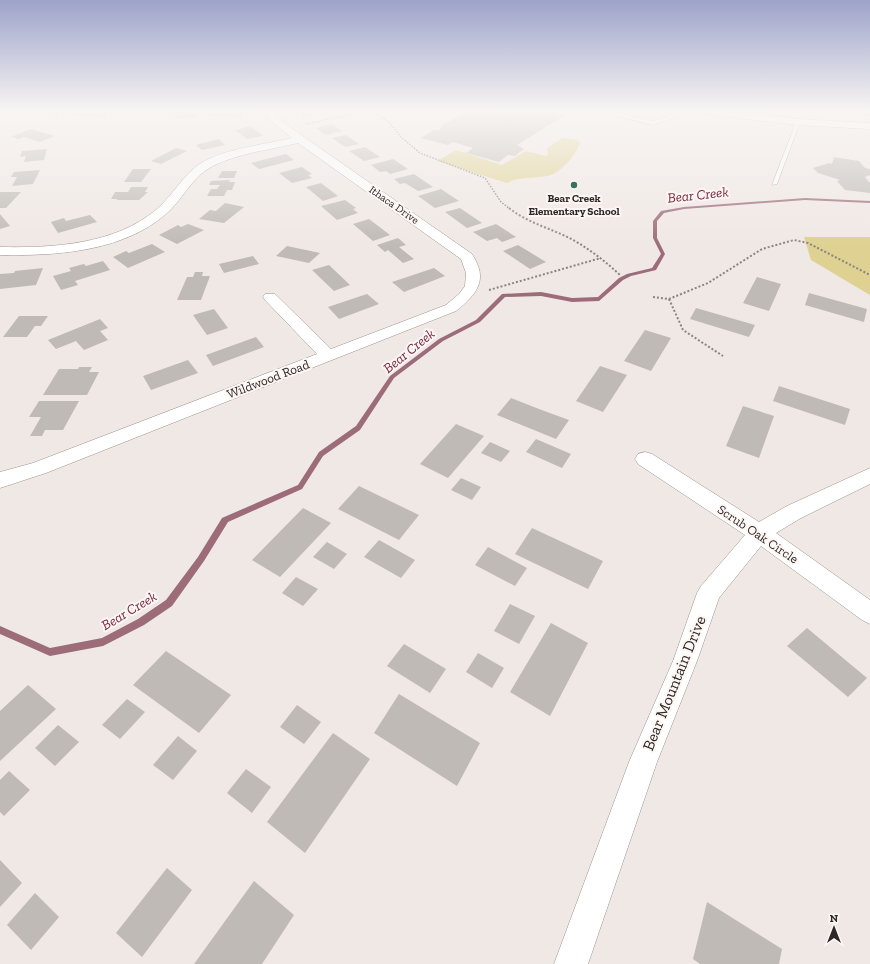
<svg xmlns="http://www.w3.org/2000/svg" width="870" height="964" font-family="'Zilla Slab',serif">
<rect width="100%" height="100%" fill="#f0e8e4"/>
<g fill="#dfd191">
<path d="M563,138l15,2 2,3c-4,12 -20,31 -33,33 -13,3 -28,0 -40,7l-70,-22 19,-11 46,15 24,-14 20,5 2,-2 -1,-6z"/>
<path d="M804,237h66v58l-59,-35z"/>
</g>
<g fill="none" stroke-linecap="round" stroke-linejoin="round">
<path fill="#9c6c78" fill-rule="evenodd" d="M805,198l65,3v2l-65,-3 -121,9 -20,4 -7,8v17l8,16 -9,16 -25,6 -8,4 -24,21 -27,1 -31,-6 -36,1 -25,25 -37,19 -49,37 -34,52 -37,26 -21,33 -74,33 -24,39 -32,45 -28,19 -41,21 -53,10 -50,-22v-8l50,22 52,-10 36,-19 28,-19 32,-43 24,-39 76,-33 21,-33 37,-26 34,-50 49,-37 37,-19 26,-26 39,-2 31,6 26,-1 21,-19 8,-4 25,-6 9,-14 -8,-16v-17l8,-10 23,-4z"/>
</g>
<g fill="#bfbab5">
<path d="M35,111h35l-12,5 -26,-4z"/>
<path d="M79,111h33l-6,6 -32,-1z"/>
<path d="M124,111h32l-3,3h-32z"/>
<path d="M169,111h33l-7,7h-21l3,-3h-12z"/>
<path d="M214,111h1l32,1 -4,5 -34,-1z"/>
<path d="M312,111l5,3 -13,3 -9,-5z"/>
<path d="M469,111h73l23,4 -48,30 7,4 -9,7 -7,-1 -9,7 -33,-9 7,-5 -20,-6 -5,3 -27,-7 13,-8h6l2,-5z"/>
<path d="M860,111h10v5l-13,-3z"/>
<path d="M332,124l10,7 -16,4 -10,-7z"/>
<path d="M251,126l12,10 -16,3 -12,-9z"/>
<path d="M31,129l24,7 -15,6 -16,-5 -5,2 -8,-2z"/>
<path d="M346,135l13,9 -14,3 -13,-9z"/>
<path d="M219,139l6,6 -23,5 -6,-5z"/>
<path d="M365,147l15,10 -16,4 -15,-10z"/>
<path d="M176,148l11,3 -26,13 -10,-3z"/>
<path d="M47,149l-3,11 -20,2 2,-6 -6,1 2,-6z"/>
<path d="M286,154l8,6 -35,9 -8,-6z"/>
<path d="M834,157l25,4 6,7 5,1v6l-5,2 5,6v10l-25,-3 -8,-9 3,-1 -22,-7 -5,-5 16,-5 3,1z"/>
<path d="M393,159l15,10 -18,5 -4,-3 -6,1 -9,-7z"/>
<path d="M302,167l10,7 -4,1 4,3 -20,5 -13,-10z"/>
<path d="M133,169h18l-10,13h-17z"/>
<path d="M40,170l-7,14 -21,2 5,-9h-6l3,-5z"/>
<path d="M222,171h15l-3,7h-16z"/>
<path d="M414,174l19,13 -15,4 -13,-8 -5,1 -6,-5z"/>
<path d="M230,180l-1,2h6l-3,8h-5l-3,6h-17l4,-7h6l3,-4h-11l2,-4z"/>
<path d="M321,183l17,13 -15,5 -17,-14z"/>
<path d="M131,187h17l-3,5h3l-9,8h-23l2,-1h-7l4,-7h13z"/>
<path d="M441,189l18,12 -24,7 -17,-12z"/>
<path d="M0,192h21l-15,16h-6z"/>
<path d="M345,200l11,8 -3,1 5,4 -21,7 -16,-14z"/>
<path d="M225,203l19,4 -20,16 -25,-4 11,-9 6,1z"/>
<path d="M460,208l22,15 -15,5 -22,-16z"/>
<path d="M0,214l10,12 -10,3z"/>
<path d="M90,215l7,7 -39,11 -7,-11 13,-4 2,3z"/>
<path d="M369,219l21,16 -17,6 -20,-17z"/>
<path d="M188,224l16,6 -27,14 -18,-9 19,-10 3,2z"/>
<path d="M496,224l20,13 -14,5 -5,-4 -10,3 -14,-9z"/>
<path d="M398,238l8,7 -7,2 15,12 -11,4 -15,-13 -3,2 -8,-7z"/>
<path d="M152,244l13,8 -37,16 -15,-11 13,-6 3,2z"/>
<path d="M518,245l28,17 -16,7 -27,-18z"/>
<path d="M287,246l33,7 -11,10 -33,-7z"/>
<path d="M253,256l6,8 -35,9 -5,-9z"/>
<path d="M103,261l7,9 -35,11 3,4 -17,5 -8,-14 18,-5 -2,-3 15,-4 2,2z"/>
<path d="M329,265l21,20 -16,6 -22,-21z"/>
<path d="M43,268l-7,17 -36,4v-15l14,-1 1,-2z"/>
<path d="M434,268l11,8 -41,16 -12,-10z"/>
<path d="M195,272h8l-1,4h8l-9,24h-24l10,-23h6z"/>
<path d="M757,277l24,7 -12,27 -26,-8z"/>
<path d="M809,293l58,16 -3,13 -59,-17z"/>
<path d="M367,294l12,10 -40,15 -11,-12z"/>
<path d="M696,308l59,17 -6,12 -59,-18z"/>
<path d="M214,309l14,19 -21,7 -14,-20z"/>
<path d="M19,316h29l-7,10h-6l-8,11h-24z"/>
<path d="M100,319l8,9 -8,3 8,9 -24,10 -8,-9 -20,8 -8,-9z"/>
<path d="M645,330l26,8 -20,33 -27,-10z"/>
<path d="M256,337l8,10 -51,19 -7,-11z"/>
<path d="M188,360l10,13 -47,17 -8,-14z"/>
<path d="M600,366l27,9 -24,37 -27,-11z"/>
<path d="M79,367h13l-3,5h10l-12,23h-44l16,-26h19z"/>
<path d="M779,386l71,23 -5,16 -72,-24z"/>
<path d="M511,398l28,11 30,11 -13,19 -59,-24z"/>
<path d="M39,401h40l-16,29h-18l-3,6h-12l11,-19h-12z"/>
<path d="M743,406l31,10 -15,42 -33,-12z"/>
<path d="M456,424l28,12 -36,42 -28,-14z"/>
<path d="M536,439l35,15 -9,14 -36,-16z"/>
<path d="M490,442l20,9 -9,11 -20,-9z"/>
<path d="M461,478l20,9 -9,13 -21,-10z"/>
<path d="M359,486l60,29 -20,25 -61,-31z"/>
<path d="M303,508l28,15 -51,54 -28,-17z"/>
<path d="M532,528l71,33 -15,28 -73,-35z"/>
<path d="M379,540l36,20 -14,18 -37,-21z"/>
<path d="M327,542l20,12 -13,15 -21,-12z"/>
<path d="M488,547l39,21 -12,18 -40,-21z"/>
<path d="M296,577l22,12 -15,17 -21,-13z"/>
<path d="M510,604l25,12 -16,28 -25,-13z"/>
<path d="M551,623l37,20 -38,73 -40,-24z"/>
<path d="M807,628l60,50 -19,19 -61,-51z"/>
<path d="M404,644l42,25 -16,24 -43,-27z"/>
<path d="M166,651l65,44 -32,38 -66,-48z"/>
<path d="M478,653l26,15 -12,20 -26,-16z"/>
<path d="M28,685l28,24 -56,52v-50z"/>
<path d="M399,694l81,49 -23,43 -83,-53z"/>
<path d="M127,699l18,13 -25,27 -18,-14z"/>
<path d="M297,705l24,17 -17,22 -24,-17z"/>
<path d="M58,725l21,17 -24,24 -20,-18z"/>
<path d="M333,733l37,26 -65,94 -38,-31z"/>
<path d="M178,736l19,15 -24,29 -20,-15z"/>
<path d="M246,769l25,18 -19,26 -25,-20z"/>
<path d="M9,771l21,19 -26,26 -4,-4v-32z"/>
<path d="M0,860l22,23 -22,24z"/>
<path d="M167,868l25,22 -50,67 -26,-24z"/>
<path d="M254,881l40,34 -32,49h-68z"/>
<path d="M35,893l24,24 -28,33 -24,-25z"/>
<path d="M707,902l75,47 -3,15h-79l-7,-5z"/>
</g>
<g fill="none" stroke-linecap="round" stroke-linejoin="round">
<g stroke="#9b9490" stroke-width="1">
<g id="service">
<path d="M598,111h8l47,10 33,-10h6l-39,14z"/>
<path d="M798,121l2,1 -23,62 -5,1 24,-63z"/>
</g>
</g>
<g stroke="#9b9490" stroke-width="1">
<g id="minor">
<path d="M266,111h10l2,7 26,19 168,117c17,26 5,40 -16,57l-410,162 -46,15v-16l33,-9 284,-109 -52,-54 -2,-3 2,-3h10l56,55 115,-44 13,-11 6,-8 1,-13 -5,-14 -163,-116c-28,7 -61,10 -87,24 -20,11 -29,34 -46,48 -44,37 -110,41 -165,40v-8c52,1 115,-2 157,-38 16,-14 26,-34 44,-46 26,-15 62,-18 91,-25l-21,-17z"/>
<path d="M645,452l7,2 107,68 28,-16 83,-38v16l-69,34 -25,15 94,67v24l-8,-4 -101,-74 -42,52 -22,63 -40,101 -69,202h-34l75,-202 44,-101 24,-68 4,-7 44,-51 -107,-71 -3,-5 3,-5z"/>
</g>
</g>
<g stroke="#9b9490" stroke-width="1">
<path id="tertiary" d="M702,111h30l66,8 72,4v6l-72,-4 -91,-11z"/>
</g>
<path stroke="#8a8482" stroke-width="1.5" stroke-dasharray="1.5 1.5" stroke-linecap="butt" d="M306,124l51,-11h18l14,9 12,15 19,16 65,25 16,24 9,7"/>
<g stroke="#8a8482" stroke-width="2" stroke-dasharray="2 2" stroke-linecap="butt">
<path d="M509,208c20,16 45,21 66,33 17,10 31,21 45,34"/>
<path d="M489,290l112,-32"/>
<path d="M653,297l16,2 39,-16 54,-34 32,-9 14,3 62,32"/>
<path d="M669,299l14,31 40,26"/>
</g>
<use href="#service" fill="#fff" fill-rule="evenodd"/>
<use href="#minor" fill="#fff" fill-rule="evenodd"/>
<use href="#tertiary" fill="#fff" fill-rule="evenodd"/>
</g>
<linearGradient id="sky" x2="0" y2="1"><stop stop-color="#9da3c9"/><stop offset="0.45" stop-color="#f8f5f3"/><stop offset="1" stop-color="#f8f5f3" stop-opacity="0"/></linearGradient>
<rect width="870" height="246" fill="url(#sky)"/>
<circle fill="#37735e" stroke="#fdf6f2" stroke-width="1.5" cx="574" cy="185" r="4"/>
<g text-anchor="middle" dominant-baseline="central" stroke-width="4" stroke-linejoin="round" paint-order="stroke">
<g font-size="11" font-weight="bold" fill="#2b2827" stroke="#fdf6f2">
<text x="574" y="198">Bear Creek<tspan x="574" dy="13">Elementary School</tspan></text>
</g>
<g font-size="11" fill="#2b2827" stroke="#fdf6f2">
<text transform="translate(394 205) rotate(35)">Ithaca Drive</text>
</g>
<g font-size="13" fill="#2b2827" stroke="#fdf6f2">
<text transform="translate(268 379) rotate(-21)">Wildwood Road</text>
<text transform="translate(758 534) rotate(34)">Scrub Oak Circle</text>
</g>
<g font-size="14" font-style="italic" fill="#75243f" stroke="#fdf6f2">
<text transform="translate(698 195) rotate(-6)">Bear Creek</text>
<text transform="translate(409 351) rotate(-39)">Bear Creek</text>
<text transform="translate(129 611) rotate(-31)">Bear Creek</text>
</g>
<g font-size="16" fill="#2b2827" stroke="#fdf6f2">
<text transform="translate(674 683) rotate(-68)">Bear Mountain Drive</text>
</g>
</g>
<g transform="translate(834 928)" stroke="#fdf6f2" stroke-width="3" paint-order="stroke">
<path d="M0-3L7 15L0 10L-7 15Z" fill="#2b2827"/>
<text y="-6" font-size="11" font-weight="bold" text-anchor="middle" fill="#2b2827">N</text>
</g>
</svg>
